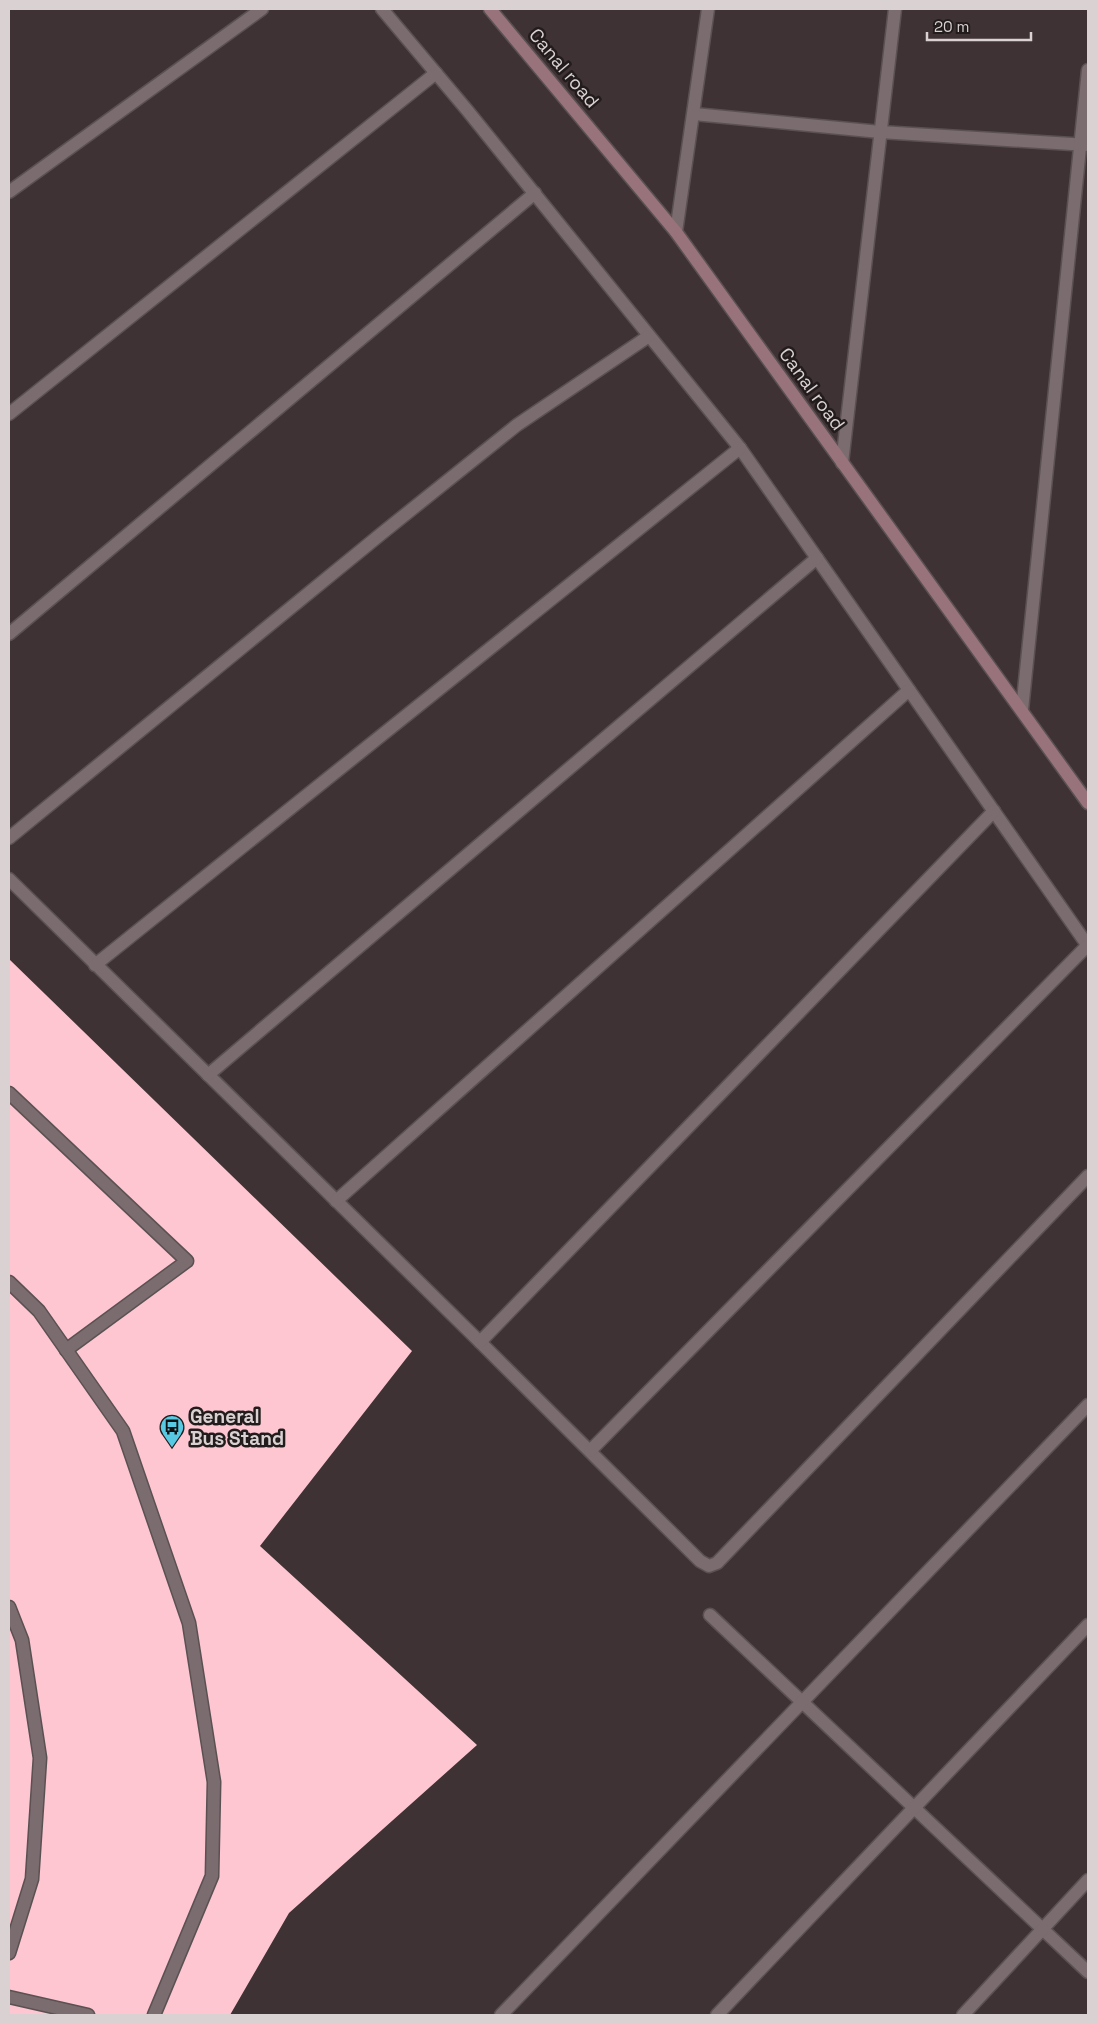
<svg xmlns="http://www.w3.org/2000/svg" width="1097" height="2024" font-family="'Space Grotesk',sans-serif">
<rect width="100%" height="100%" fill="#3f3234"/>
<path fill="#fdc6d1" d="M9,959l403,392 -152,195 217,199 -188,168 -59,102h-221z"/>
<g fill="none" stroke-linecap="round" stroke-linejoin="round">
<g stroke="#5b5153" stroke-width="15">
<g id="lane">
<path d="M9,1093l178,168 -121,89"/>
<path d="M9,1282l30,29 84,120 66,192 25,159 -2,94 -58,139"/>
<path d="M9,1607l13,33 18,118 -8,121 -23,74"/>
<path d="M9,1997l79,18"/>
</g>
</g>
<g stroke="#5b5153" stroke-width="15">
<g id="street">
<path d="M382,9l85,101 273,338 348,498"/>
<path d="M694,114l186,18 208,13"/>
<path d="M9,192l253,-183"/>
<path d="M676,232l32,-223"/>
<path d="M9,414l427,-341"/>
<path d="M842,463l53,-454"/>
<path d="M9,634l526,-441"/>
<path d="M1022,710l66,-640"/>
<path d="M9,838l372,-304 136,-109 132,-89"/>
<path d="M9,879l471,463 220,219 9,5 8,-3 371,-387"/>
<path d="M95,965l645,-517"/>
<path d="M208,1075l609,-517"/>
<path d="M336,1201l573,-511"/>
<path d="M480,1342l514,-531"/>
<path d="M590,1451l498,-506"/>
<path d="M710,1615l378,357"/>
<path d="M501,2015l587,-610"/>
<path d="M717,2015l371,-390"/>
<path d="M963,2015l125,-135"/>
</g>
</g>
<g stroke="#5b5153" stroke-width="15">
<path id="secondary" d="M490,9l186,223 412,571"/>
</g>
<use href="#lane" stroke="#7b6c6f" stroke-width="12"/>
<use href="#street" stroke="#7b6c6f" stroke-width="12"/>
<use href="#secondary" stroke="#99737c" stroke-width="12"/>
</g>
<defs>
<g id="bus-pin" transform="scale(1.25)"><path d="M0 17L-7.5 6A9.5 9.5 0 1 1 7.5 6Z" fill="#58c9e3" stroke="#221c1d"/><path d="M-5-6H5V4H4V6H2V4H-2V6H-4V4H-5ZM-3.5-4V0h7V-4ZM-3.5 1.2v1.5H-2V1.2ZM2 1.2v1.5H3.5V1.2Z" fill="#111"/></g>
</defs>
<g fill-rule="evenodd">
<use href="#bus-pin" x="172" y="1427"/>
</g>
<g text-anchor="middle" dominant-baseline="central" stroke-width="5" stroke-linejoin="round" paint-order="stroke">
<g font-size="19" fill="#d9d1d2" stroke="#221c1d">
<text transform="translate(564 68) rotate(50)">Canal road</text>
<text transform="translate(812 389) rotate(54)">Canal road</text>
</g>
<g font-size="19" font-weight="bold" fill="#d9d1d2" stroke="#221c1d" text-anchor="start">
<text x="190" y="1416">General<tspan x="190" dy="22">Bus Stand</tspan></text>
</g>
</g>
<rect width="1097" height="2024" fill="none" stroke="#d9d1d2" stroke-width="20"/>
<path d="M927 32v8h104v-8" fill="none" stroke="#d9d1d2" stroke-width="2.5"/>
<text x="934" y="32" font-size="15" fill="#d9d1d2" stroke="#221c1d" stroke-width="4" paint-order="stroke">20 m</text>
</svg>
